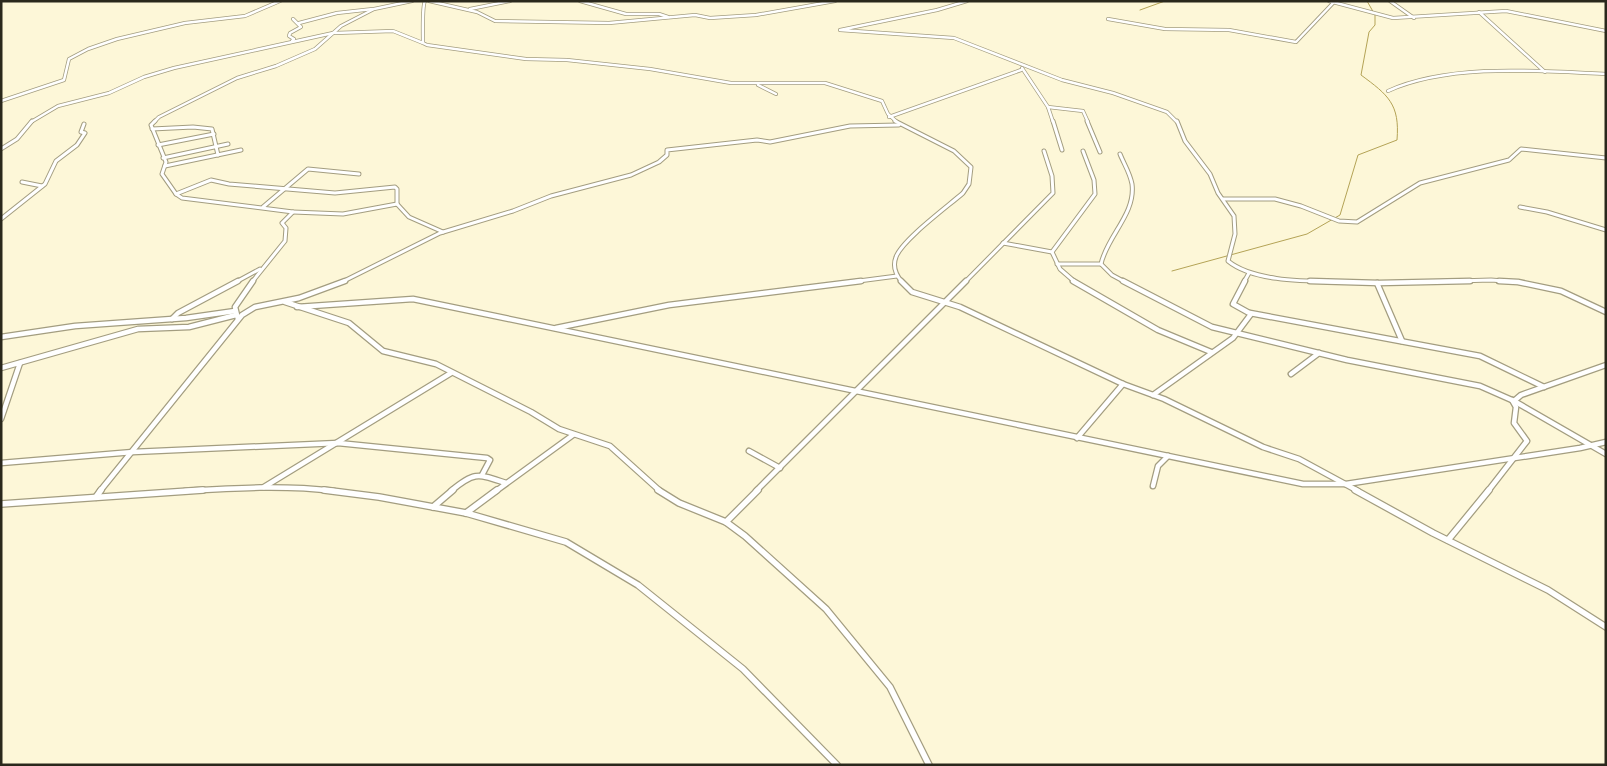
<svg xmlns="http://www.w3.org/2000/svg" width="1607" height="766" font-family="'DM Sans',sans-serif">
	<rect width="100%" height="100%" fill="#fdf7d8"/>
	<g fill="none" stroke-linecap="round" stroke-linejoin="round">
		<g stroke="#b4a356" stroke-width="1">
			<path d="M 1140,10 L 1165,1"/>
			<path d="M 1172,271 L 1307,234 L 1340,215 L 1358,155 L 1397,140 C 1400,104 1388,95 1361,75 L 1369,32 L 1375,25 L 1375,15 L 1367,1"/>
		</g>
		<defs>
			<g id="minor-far3">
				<path d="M 425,1 C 422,6 423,35 423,43 L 427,45 L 526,59 L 567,60 L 650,69 L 731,83 L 825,83 L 882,101 L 888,114 L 897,122"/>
				<path d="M 429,1 L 477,12 L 495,21 L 609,23 L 695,15 L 710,18 L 756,15 L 835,1"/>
				<path d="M 580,1 L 626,14 L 659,14 L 668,17"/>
				<path d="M 967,1 L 937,10 L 840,30 L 954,38 L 1062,80 L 1113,93 L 1167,112 L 1177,122"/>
				<path d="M 1329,1 L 1393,18 L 1506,11 L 1606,31"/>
				<path d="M 1390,1 L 1414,18"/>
				<path d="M 470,9 L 510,1"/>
				<path d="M 1479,12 L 1545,72"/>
				<path d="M 1108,19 L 1165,29 L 1229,30 L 1296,42 L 1334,2"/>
				<path d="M 299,23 L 337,13 L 373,9"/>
				<path d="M 335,33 L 393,31 L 423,43"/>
				<path d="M 292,41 L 294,39 L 289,36 L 290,33 L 301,27 L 293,19"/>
				<path d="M 1022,68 L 1048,107 L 1053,122"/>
				<path d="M 758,85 L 776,94"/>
				<path d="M 1388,91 C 1450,63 1539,71 1606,74"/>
				<path d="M 1,101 L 64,80 L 69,59 L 88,49 L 117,39 L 185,23 L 245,16 L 280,1"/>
				<path d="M 1048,107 L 1083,111 L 1088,122"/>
				<path d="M 889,117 L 1021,70"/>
				<path d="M 31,122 L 58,106 L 109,93 L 144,77 L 174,68 L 333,33"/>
				<path d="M 154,122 L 159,117 L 237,78 L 276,66 L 315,49 L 341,26 L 374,9 L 412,1"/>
			</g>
			<g id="minor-far2">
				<path d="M 155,121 L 151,125 L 166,162 L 162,174 L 176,194 L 182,198 L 293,212 L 282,223 L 286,228 L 285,241 L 252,282"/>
				<path d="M 895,121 L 954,151 L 971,167 L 969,184 L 963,193 C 947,207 902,240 896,257 C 892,267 896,275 902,282"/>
				<path d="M 1053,121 L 1062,150"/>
				<path d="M 1087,121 L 1100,152"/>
				<path d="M 1177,121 L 1185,141 L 1210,174 L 1218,193 L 1234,216 L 1235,234 L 1228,261 C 1255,283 1312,281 1346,282"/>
				<path d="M 152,129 L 193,127 L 212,129 L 218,155"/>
				<path d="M 158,145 L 214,134"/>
				<path d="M 1,149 L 17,139 L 32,121"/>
				<path d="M 1120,154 C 1124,164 1130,173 1132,184 C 1136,214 1107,236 1101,264 L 1112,275 L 1125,282"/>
				<path d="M 163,158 L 228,144"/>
				<path d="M 165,166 L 241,150"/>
				<path d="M 22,182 L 42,186"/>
				<path d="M 176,194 L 211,180 L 229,184 L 335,193 L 395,187 L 397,189 L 397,204"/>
				<path d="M 1223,199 L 1275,199 L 1301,206 L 1339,221 L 1357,222 L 1420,183 L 1509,160 L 1521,149 L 1606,158"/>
				<path d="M 263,207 L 308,169 L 359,174"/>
				<path d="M 1520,207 L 1547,212 L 1606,230"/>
				<path d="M 293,212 L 343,214 L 397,204 L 409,217 L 443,232"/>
				<path d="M 1,219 L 45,184 L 56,161 L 77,145 L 85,133 L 81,132 L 84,124"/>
				<path d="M 1003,243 L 1052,252"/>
				<path d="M 1057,264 L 1101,264"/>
				<path d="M 236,282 L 260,269"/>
				<path d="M 342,282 L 440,233 L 513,211 L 551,196 L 631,175 L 659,162 L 667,155 L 667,150 L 757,140 L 770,142 L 850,126 L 899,125"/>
				<path d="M 851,282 L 897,276"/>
				<path d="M 965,282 L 1053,193 L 1052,176 L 1044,151"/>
				<path d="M 1075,282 L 1060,269 L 1052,252 L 1095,194 L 1094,180 L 1083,151"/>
				<path d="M 1244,282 L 1249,273"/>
				<path d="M 1423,282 L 1491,280 L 1516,282"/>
			</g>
			<g id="minor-far1">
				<path d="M 901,281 L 912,292 L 960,307 L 1123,384 L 1164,399 L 1263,447 L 1299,459 L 1358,491"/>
				<path d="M 1073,281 L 1158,330 L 1211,352"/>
				<path d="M 1123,281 L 1212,327 L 1347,360 L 1480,386 L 1514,401 L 1521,395 L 1606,365"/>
				<path d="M 1310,281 L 1379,283 L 1470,281"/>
				<path d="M 1499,281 L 1518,282 L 1561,291 L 1606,312"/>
				<path d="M 1377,283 L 1402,341"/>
				<path d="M 285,302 L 349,323 L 383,351 L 436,364 L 531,412 L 559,429 L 610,446 L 660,491"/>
				<path d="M 297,307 L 413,299 L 1303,484 L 1346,484 L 1580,448 L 1606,442"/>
				<path d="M 1250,313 L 1480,356 L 1544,387"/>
				<path d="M 172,319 L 178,313 L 238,281"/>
				<path d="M 238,319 L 235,307 L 253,281"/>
				<path d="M 556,328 L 669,305 L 861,281"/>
				<path d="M 1,337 L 75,326 L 186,318 L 235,311"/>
				<path d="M 1,368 L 138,329 L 189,327 L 236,315"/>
				<path d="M 1291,374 L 1319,353"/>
				<path d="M 1153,395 L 1233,338 L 1251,314 L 1233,304 L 1245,281"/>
				<path d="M 1514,401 L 1606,454"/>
				<path d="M 1,419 L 20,363"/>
				<path d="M 1077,438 L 1123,384"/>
				<path d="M 749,451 L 780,468"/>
				<path d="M 1,463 L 133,452 L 338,443 L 487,458 L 490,460 L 482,475"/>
				<path d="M 1153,486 L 1158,466 L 1168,456"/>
				<path d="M 264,487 L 451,373"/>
				<path d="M 100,491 L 242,315 L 255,307 L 299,298 L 345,281"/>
				<path d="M 185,491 C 235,488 284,485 334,491"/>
				<path d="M 451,491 C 475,471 478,474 506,483"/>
				<path d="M 496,491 L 573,435"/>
				<path d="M 756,491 L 966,281"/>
				<path d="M 1488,491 L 1527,441 L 1514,423 L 1516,407 L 1512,400"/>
			</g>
			<g id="minor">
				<path d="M 324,490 L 379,497 L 466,513 L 566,542 L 638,585 L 743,669 L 837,765"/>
				<path d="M 658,490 L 679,503 L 726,522 L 745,536 L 826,609 L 890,687 L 929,765"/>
				<path d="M 1355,490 L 1433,533 L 1548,590 L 1606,627"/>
				<path d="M 96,497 L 101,490"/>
				<path d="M 1,504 L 203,490"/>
				<path d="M 433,507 L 453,490"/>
				<path d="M 466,513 L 497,490"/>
				<path d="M 726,522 L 758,490"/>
				<path d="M 1448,540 L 1489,490"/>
			</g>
		</defs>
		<use href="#minor-far3" stroke="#a39d80" stroke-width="4"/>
		<use href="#minor-far2" stroke="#a39d80" stroke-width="5"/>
		<use href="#minor-far1" stroke="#a39d80" stroke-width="7"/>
		<use href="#minor" stroke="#a39d80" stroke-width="8"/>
		<use href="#minor-far3" stroke="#fff" stroke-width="2.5"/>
		<use href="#minor-far2" stroke="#fff" stroke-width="3"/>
		<use href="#minor-far1" stroke="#fff" stroke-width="4.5"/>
		<use href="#minor" stroke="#fff" stroke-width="5.5"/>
	</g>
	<rect width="1607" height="766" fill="none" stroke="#2a281c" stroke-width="5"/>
</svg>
